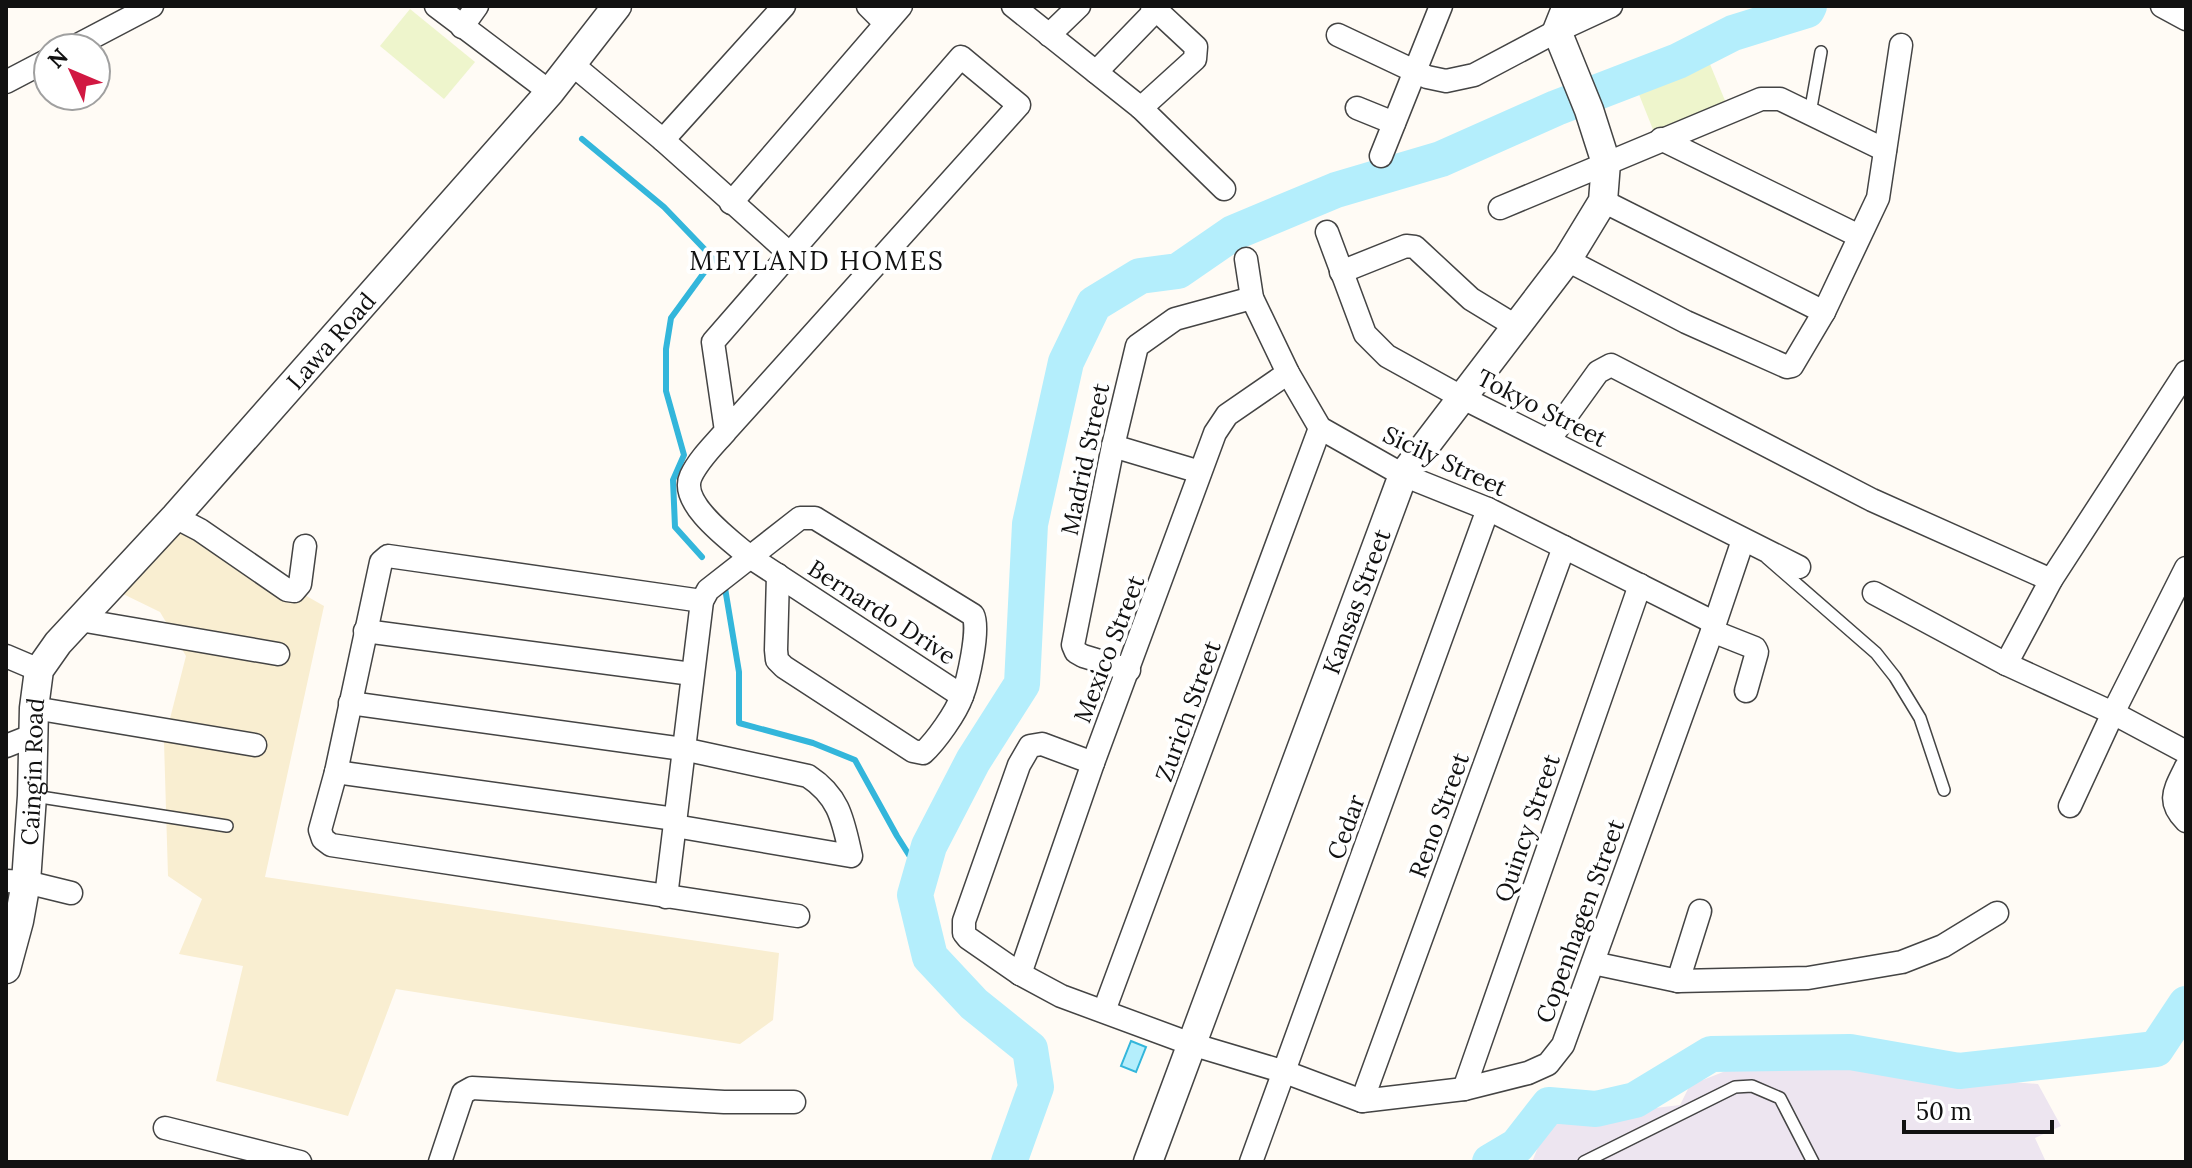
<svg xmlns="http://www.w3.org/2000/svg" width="2192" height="1168" font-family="Lora,serif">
	<rect width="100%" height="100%" fill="#fffbf5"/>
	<path fill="#ede5f0" d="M 1741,1065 L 1788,1065 L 2038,1084 L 2061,1126 L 2035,1138 L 2046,1162 L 1532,1162 L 1541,1140 L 1551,1126 L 1564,1119 L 1680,1105 L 1690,1085 Z"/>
	<path fill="#f9eed1" d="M 179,523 L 324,606 L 265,877 L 779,953 L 773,1020 L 740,1044 L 396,989 L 348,1116 L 216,1081 L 243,966 L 179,954 L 202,899 L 168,876 L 164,742 L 186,656 L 160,612 L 119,592 Z"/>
	<g fill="#eef5cc">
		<path d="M 410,9 L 475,62 L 444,99 L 380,46 Z"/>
		<path d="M 1707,57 L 1726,103 L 1654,132 L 1636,87 Z"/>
	</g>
	<path fill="#b4eefc" stroke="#33b6db" stroke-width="2" d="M 1131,1041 L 1146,1047 L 1136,1072 L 1121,1066 Z"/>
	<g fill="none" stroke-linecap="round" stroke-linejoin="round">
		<g stroke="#33b6db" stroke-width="6">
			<path d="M 582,139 L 664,207 L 714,259 L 671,318 L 666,349 L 666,391 L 684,455 L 673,480 L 675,527 L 702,557"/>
			<path d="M 725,588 L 739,672 L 739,723 L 813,743 L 855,760 L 897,836 L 921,874"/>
		</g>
		<g stroke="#b4eefc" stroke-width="36">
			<path d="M 1009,1162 L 1036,1087 L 1030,1049 L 974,1004 L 930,957 L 915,895 L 929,846 L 973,761 L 1022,684 L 1030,524 L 1066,362 L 1094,304 L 1140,276 L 1178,271 L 1233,233 L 1336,190 L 1441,159 L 1556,108 L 1678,61 L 1733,33 L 1807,10 L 1809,6"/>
			<path d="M 1490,1162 L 1517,1146 L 1549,1105 L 1596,1109 L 1635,1100 L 1711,1054 L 1850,1052 L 1959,1071 L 2156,1049 L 2186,1004"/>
		</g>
		<defs>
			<g id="service">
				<path d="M 1810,113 L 1821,52"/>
				<path d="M 1767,558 L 1876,653 L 1895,677 L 1920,718 L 1944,790"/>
				<path d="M 34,796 L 227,826"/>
				<path d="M 1584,1162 L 1735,1087 L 1752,1086 L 1780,1098 L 1813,1162"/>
			</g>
			<g id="minor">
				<path d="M 436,6 L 550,92"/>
				<path d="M 868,6 L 885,23"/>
				<path d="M 1013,6 L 1141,108"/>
				<path d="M 1152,6 L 1196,47 L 1195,59 L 1141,108 L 1224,189"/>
				<path d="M 2162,6 L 2186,19"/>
				<path d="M 462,27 L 477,6"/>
				<path d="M 1049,35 L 1079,6"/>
				<path d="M 1338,35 L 1427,77 L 1446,81 L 1474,75 L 1557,31 L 1611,6"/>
				<path d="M 72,48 L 152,6"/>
				<path d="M 573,65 L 663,140 L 789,253"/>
				<path d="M 1096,72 L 1156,10"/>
				<path d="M 6,82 L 48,60"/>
				<path d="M 1357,108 L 1394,123"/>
				<path d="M 1661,139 L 1859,236"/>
				<path d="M 663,140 L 784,6"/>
				<path d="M 1381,156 L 1441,6"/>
				<path d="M 1603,201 L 1824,312"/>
				<path d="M 731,203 L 901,6"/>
				<path d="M 1500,208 L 1761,99 L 1780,99 L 1885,150"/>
				<path d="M 1327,232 L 1365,334 L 1387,356 L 1463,398 L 1799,567"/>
				<path d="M 1246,259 L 1252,298 L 1288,373 L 1320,428 L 1403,475 L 1488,509 L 1715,623"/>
				<path d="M 1567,260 L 1686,322 L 1787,367 L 1792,366 L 1824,312 L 1878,198 L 1901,45"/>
				<path d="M 1341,272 L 1406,246 L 1415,247 L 1471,299 L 1517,327"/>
				<path d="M 726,431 L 713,342 L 961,57 L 1019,105 L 726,431 C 714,445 699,459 691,476 C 678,503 731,541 750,557 L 962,696"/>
				<path d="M 1549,440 L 1598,372 L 1611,365 L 1872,500 L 2051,580"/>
				<path d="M 1113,446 L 1200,472"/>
				<path d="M 175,517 L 200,530 L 287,590 L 294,591 L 300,584 L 305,546"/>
				<path d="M 1874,593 L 2006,664 L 2113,713 L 2186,752"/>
				<path d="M 702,601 L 388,556 L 381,562 L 336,772 L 320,830 L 323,839 L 331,845 L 798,916"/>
				<path d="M 80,620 L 278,654"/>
				<path d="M 365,631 L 692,674"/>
				<path d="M 1712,631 L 1755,648 L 1757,652 L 1746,691"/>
				<path d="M 6,656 L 39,670"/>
				<path d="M 2006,664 L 2051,580 L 2186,372"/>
				<path d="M 1129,670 L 1083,656 L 1076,652 L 1073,645 L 1113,446 L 1137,346 L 1175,319 L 1252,298"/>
				<path d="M 350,703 L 683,749 L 808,776 C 840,797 843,821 851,856 L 675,826"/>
				<path d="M 34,708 L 255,745"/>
				<path d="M 6,746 L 34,735"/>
				<path d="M 1093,763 L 1042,744 L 1030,746 L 1019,765 L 964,921 L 964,933 L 968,938 L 1020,974 L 1061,996 L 1191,1044 L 1285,1072 L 1362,1101 L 1464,1089 L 1528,1073 L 1548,1064 L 1563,1045 L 1715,623 L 1743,540"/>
				<path d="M 2186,767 C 2175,790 2166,801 2186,821"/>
				<path d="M 336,772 L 675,819"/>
				<path d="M 2070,806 L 2113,713 L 2186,568"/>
				<path d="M 6,881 L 26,882 L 71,893"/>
				<path d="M 666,897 L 702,601 L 708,590 L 800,518 L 815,518 L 973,615 C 980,629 968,681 962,696 C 956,713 936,741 923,753 L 913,751 L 784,667 L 777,660 L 776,650 L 778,575"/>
				<path d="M 1593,963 L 1678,981 L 1808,978 L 1902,962 L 1943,946 L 1997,913"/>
				<path d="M 1020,974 L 1093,763 L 1215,433 L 1227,415 L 1288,373"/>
				<path d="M 1678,981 L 1700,911"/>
				<path d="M 1104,1011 L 1320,428"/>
				<path d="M 1464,1089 L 1640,585"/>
				<path d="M 1362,1101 L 1564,547"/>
				<path d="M 165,1128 L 300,1162"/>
				<path d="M 440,1162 L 463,1093 L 472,1088 L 724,1102 L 794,1102"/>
				<path d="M 1251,1162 L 1488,509"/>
			</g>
			<g id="tertiary">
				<path id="s1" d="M 6,969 L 19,921 L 26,882 L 32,796 L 34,708 L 39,670 L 58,643 L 175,517 L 550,92 L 617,6"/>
				<path id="s2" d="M 1148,1162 L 1403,475 L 1567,260 L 1603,201 L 1606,163 L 1589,110 L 1557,31 L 1567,6"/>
			</g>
		</defs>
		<use href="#service" stroke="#444" stroke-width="14"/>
		<use href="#minor" stroke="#444" stroke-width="25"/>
		<use href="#tertiary" stroke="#444" stroke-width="31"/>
		<use href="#service" stroke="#fff" stroke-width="11"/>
		<use href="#minor" stroke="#fff" stroke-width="22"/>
		<use href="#tertiary" stroke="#fff" stroke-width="28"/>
	</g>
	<g text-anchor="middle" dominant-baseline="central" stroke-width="8" stroke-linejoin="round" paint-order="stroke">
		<g font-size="24" fill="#111" stroke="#fff">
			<text stroke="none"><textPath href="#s1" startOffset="742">Lawa Road</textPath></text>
			<text transform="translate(1542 408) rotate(27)">Tokyo Street</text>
			<text transform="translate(1085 459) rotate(-78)">Madrid Street</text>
			<text transform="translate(1445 461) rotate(25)">Sicily Street</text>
			<text stroke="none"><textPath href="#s2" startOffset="598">Kansas Street</textPath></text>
			<text transform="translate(882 612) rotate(33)">Bernardo Drive</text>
			<text transform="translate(1109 649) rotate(-69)">Mexico Street</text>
			<text transform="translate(1188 711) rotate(-70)">Zurich Street</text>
			<text stroke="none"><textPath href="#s1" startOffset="200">Caingin Road</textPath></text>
			<text transform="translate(1439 815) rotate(-70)">Reno Street</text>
			<text transform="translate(1346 827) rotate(-70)">Cedar</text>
			<text transform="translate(1527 828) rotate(-71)">Quincy Street</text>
			<text transform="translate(1580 921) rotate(-70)">Copenhagen Street</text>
		</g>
		<g font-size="26" letter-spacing="2" fill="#111" stroke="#fff">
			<text x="817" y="260">MEYLAND HOMES</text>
		</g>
	</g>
	<rect width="2192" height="1168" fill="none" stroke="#111111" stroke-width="16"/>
	<g transform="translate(72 72) rotate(314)"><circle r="38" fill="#ffffff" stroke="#a0a0a0" stroke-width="2"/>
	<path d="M0-6L14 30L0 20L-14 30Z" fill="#d11842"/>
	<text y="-12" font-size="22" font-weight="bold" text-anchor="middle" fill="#111111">N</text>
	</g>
	<path d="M1904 1120v12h148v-12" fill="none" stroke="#111111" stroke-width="4"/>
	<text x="1916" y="1120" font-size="24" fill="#111111" stroke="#ffffff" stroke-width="6" paint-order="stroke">50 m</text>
</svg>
